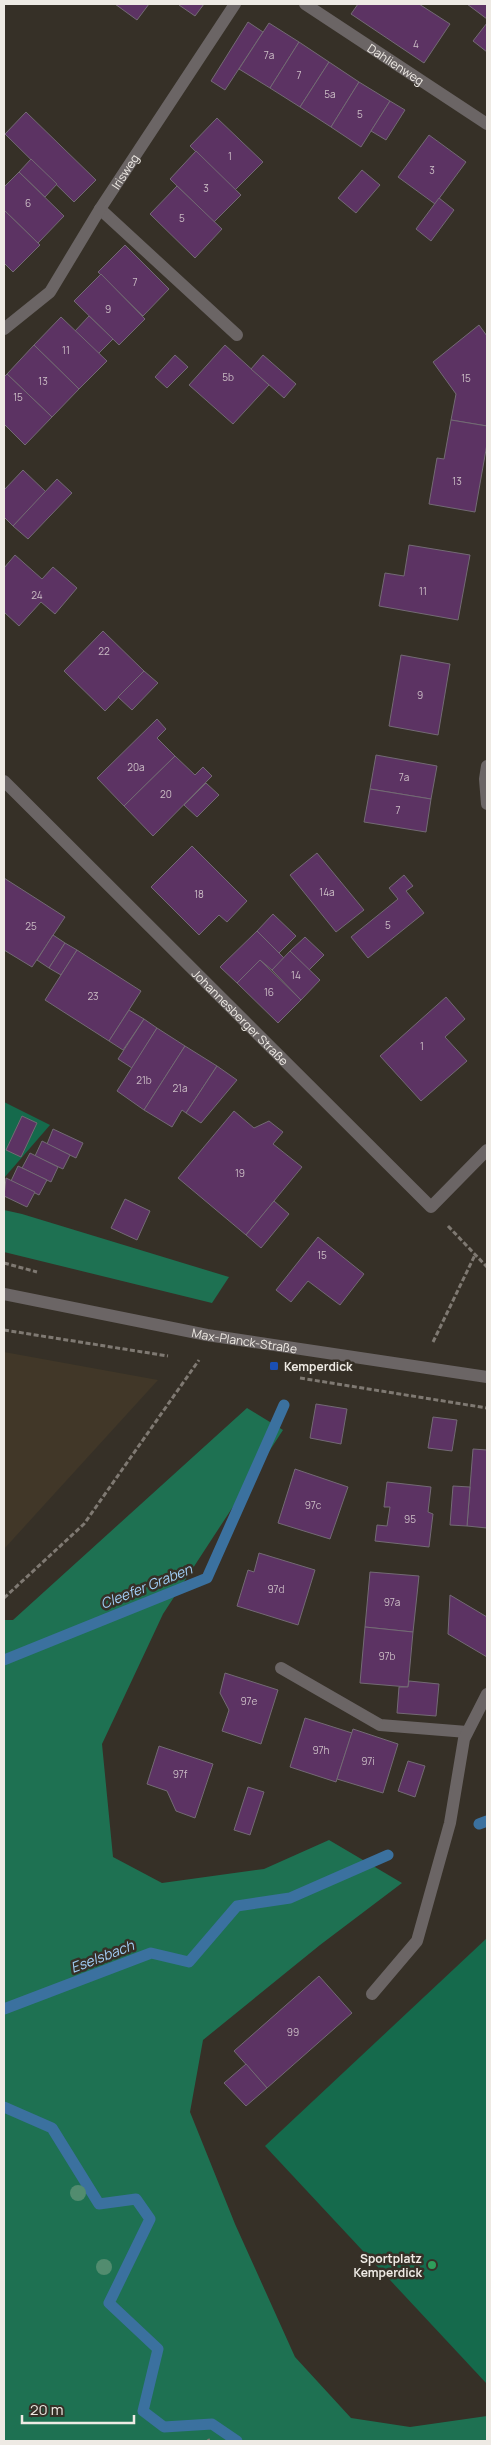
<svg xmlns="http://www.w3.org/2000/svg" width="491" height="2445" font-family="Manrope,sans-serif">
	<rect width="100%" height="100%" fill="#363027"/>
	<path fill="#413728" d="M 4,1352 L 158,1380 L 4,1549 Z"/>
	<g fill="#156a4c">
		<path d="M 4,1102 L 50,1125 L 4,1178 Z"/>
		<path d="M 487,1938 L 487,2384 L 265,2146 Z"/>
	</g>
	<g fill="#1e7152">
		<path d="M 4,1210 L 22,1214 L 229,1277 L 212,1303 L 4,1252 Z"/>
		<path d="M 247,1408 L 283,1430 L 163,1614 L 102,1744 L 113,1857 L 162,1883 L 264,1869 L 329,1840 L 402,1883 L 320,1945 L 203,2040 L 190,2112 L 235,2224 L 295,2357 L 351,2418 L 410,2427 L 487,2416 L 487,2441 L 4,2441 L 4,1620 L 13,1620 Z"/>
	</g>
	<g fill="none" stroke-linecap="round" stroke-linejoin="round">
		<g stroke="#3b719f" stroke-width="11">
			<path d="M 4,1660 L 207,1578 L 284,1405"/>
			<path d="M 479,1824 L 487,1821"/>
			<path d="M 4,2009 L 151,1953 L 189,1962 L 237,1906 L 290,1898 L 388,1855"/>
			<path d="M 4,2107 L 52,2128 L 99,2204 L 136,2199 L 150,2219 L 109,2303 L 158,2349 L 143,2411 L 164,2427 L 212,2424 L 237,2441"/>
		</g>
	</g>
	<g fill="#5c3363" stroke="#736a74">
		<path d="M 115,4 L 149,4 L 137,20 Z"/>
		<path d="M 180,4 L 204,4 L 195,16 L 179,5 Z"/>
		<path d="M 358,4 L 419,4 L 450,24 L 424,63 L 351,14 Z"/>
		<path d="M 467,4 L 487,4 L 487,19 Z"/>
		<path d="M 248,22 L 263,32 L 225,90 L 211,81 Z"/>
		<path d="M 269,23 L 299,42 L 270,88 L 239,69 Z"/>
		<path d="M 487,23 L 487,52 L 473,41 Z"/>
		<path d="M 299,42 L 329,62 L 300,107 L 270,88 Z"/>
		<path d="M 329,62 L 359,82 L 331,127 L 300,107 Z"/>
		<path d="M 359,82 L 390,101 L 361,147 L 331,127 Z"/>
		<path d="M 390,101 L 405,110 L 386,140 L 371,131 Z"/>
		<path d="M 26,112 L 96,180 L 74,202 L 5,134 Z"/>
		<path d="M 217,118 L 263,162 L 235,190 L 190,146 Z"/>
		<path d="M 429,135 L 466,162 L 435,204 L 398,177 Z"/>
		<path d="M 196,151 L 241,195 L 214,222 L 170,179 Z"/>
		<path d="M 31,159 L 57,184 L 45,197 L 19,172 Z"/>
		<path d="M 362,170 L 380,185 L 356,213 L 338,198 Z"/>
		<path d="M 19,172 L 64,216 L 38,243 L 4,210 L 4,187 Z"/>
		<path d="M 177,186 L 222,229 L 195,258 L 150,214 Z"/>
		<path d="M 439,198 L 454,210 L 431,241 L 416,229 Z"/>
		<path d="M 4,210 L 40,245 L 13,272 L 4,263 Z"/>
		<path d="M 125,245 L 169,289 L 143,316 L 98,272 Z"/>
		<path d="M 101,274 L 145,319 L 119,345 L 74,301 Z"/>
		<path d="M 89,316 L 113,339 L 98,354 L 75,331 Z"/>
		<path d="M 61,317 L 107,361 L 79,389 L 34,345 Z"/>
		<path d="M 479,325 L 487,336 L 487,426 L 451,420 L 456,394 L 433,362 Z"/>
		<path d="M 34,345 L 79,389 L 52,417 L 7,374 Z"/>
		<path d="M 225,345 L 269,385 L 233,424 L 189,385 Z"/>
		<path d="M 175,355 L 188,367 L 167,388 L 155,377 Z"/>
		<path d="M 263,355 L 296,384 L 284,398 L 251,369 Z"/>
		<path d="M 7,374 L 52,417 L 25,445 L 4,424 L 4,377 Z"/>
		<path d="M 451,420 L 487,426 L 487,444 L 475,512 L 429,504 L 437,458 L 444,459 Z"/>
		<path d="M 23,470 L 46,492 L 13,526 L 4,517 L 4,490 Z"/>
		<path d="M 57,479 L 72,493 L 28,539 L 13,526 Z"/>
		<path d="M 409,545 L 470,555 L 458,620 L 379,606 L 385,573 L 404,576 Z"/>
		<path d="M 15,555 L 42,579 L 53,567 L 77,588 L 55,614 L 41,602 L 19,626 L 4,612 L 4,568 Z"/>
		<path d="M 103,631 L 144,671 L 105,711 L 64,671 Z"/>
		<path d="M 401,655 L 450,664 L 438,735 L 389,726 Z"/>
		<path d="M 144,671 L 158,683 L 132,710 L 118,697 Z"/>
		<path d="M 157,719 L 166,729 L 157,738 L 175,756 L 124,806 L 97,778 Z"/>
		<path d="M 376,755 L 437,766 L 431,799 L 370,789 Z"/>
		<path d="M 175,756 L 195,775 L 203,767 L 212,776 L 153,836 L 124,806 Z"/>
		<path d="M 206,783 L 219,795 L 197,817 L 184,805 Z"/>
		<path d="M 370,789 L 431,799 L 426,832 L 364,822 Z"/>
		<path d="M 192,846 L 247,901 L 227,922 L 219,915 L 199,935 L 151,887 Z"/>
		<path d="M 317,853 L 364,910 L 336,932 L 290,875 Z"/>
		<path d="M 404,875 L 413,886 L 406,891 L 424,913 L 368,958 L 351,937 L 398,899 L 389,888 Z"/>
		<path d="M 4,878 L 65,917 L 32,967 L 4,950 Z"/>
		<path d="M 273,914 L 296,936 L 279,953 L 257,931 Z"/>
		<path d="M 257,931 L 284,958 L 272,970 L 260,960 L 237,983 L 220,967 Z"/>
		<path d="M 53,935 L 65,943 L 49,968 L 37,960 Z"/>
		<path d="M 305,937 L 324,955 L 309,970 L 290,951 Z"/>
		<path d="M 65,943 L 77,950 L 61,975 L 49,968 Z"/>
		<path d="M 77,950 L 141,991 L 109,1041 L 45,1000 Z"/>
		<path d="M 290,951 L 320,980 L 301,1000 L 272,970 Z"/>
		<path d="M 260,960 L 301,1000 L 278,1023 L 237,983 Z"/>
		<path d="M 446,997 L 465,1019 L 445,1037 L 467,1061 L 421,1101 L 380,1056 Z"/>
		<path d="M 129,1010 L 144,1019 L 123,1050 L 109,1041 Z"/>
		<path d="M 144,1019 L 157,1028 L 132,1068 L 118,1059 Z"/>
		<path d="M 157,1028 L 185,1046 L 144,1110 L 117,1091 Z"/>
		<path d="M 185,1046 L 217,1066 L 186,1113 L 182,1110 L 172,1127 L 144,1110 Z"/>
		<path d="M 217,1066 L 237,1080 L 201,1123 L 186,1113 Z"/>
		<path d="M 234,1111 L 254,1128 L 269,1121 L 283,1132 L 273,1144 L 302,1167 L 246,1235 L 178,1178 Z"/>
		<path d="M 22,1116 L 37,1123 L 21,1157 L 6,1150 Z"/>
		<path d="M 53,1129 L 83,1143 L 76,1158 L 47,1144 Z"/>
		<path d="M 42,1141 L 70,1155 L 63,1169 L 35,1156 Z"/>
		<path d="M 30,1153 L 58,1167 L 51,1182 L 22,1168 Z"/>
		<path d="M 18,1166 L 47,1180 L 39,1195 L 11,1181 Z"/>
		<path d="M 6,1178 L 35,1192 L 27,1207 L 4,1196 Z"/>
		<path d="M 125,1199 L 150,1211 L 137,1240 L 111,1228 Z"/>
		<path d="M 274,1201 L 289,1214 L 261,1248 L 246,1235 Z"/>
		<path d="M 318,1237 L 364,1274 L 340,1305 L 308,1281 L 291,1302 L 276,1290 Z"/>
		<path d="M 316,1404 L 347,1409 L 341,1444 L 310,1438 Z"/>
		<path d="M 433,1417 L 457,1420 L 452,1451 L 428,1448 Z"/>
		<path d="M 473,1449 L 487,1450 L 487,1528 L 467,1526 Z"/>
		<path d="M 295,1469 L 348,1487 L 330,1539 L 278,1523 Z"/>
		<path d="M 387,1482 L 431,1487 L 428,1512 L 433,1514 L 429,1547 L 375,1541 L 377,1525 L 387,1526 L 390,1507 L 384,1507 Z"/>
		<path d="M 453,1486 L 470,1487 L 467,1526 L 450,1525 Z"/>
		<path d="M 259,1553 L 315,1570 L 298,1625 L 237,1606 L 248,1570 L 254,1572 Z"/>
		<path d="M 370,1572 L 419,1576 L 413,1632 L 365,1627 Z"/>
		<path d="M 450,1595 L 487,1617 L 487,1657 L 448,1634 Z"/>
		<path d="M 365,1627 L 413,1632 L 408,1687 L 360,1683 Z"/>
		<path d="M 225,1673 L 278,1690 L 261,1744 L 222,1731 L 229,1710 L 220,1693 Z"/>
		<path d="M 409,1681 L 439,1684 L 436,1716 L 397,1713 L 399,1687 L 408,1687 Z"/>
		<path d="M 305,1718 L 352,1733 L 336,1782 L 290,1767 Z"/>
		<path d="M 353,1729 L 398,1744 L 383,1793 L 337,1779 Z"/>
		<path d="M 159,1746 L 213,1764 L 195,1818 L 176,1811 L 167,1791 L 147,1784 Z"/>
		<path d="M 408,1761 L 425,1766 L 415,1797 L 398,1791 Z"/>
		<path d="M 248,1787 L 264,1792 L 250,1835 L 234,1830 Z"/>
		<path d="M 319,1976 L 352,2013 L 267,2088 L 234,2051 Z"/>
		<path d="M 246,2064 L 267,2088 L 246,2106 L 224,2083 Z"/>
	</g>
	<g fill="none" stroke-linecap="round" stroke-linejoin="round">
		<g stroke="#7f7972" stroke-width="3" stroke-dasharray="5 2.5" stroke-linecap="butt">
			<path d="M 448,1226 L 487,1267"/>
			<path d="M 4,1263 L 37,1272"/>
			<path d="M 4,1330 L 168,1356"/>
			<path d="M 433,1342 L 475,1255"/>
			<path d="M 300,1378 L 487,1408"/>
			<path d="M 4,1598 L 84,1524 L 199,1360"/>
			<path d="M 208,2439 L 209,2441"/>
		</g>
		<g stroke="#6b6565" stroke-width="12">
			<path d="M 100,209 L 237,335"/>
			<path d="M 281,1668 L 380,1725 L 467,1732"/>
			<path d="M 372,1994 L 417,1941 L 450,1823 L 464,1739 L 487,1694"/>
		</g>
		<g stroke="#6b6565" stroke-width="12">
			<path id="s1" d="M 305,4 L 487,124"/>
			<path id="s2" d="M 4,329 L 50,292 L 100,209 L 235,4"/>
			<path d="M 487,766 L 485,779 L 487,804"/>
			<path id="s3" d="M 4,781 L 431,1207 L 487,1150"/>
		</g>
		<path stroke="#6b6565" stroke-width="12" id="s4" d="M 4,1294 L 207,1335 L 487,1377"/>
	</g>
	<g fill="#528c6f">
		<circle cx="78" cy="2193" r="8"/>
		<circle cx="104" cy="2267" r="8"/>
	</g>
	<rect fill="#1a4fb4" stroke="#363027" stroke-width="2" x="269" y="1361" width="10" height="10" rx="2.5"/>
	<circle fill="#2e9e5b" stroke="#363027" stroke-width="2" cx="432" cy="2265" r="5"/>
	<g text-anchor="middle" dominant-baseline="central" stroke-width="5" stroke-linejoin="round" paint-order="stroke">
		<g font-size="10" fill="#cabcc4">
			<text x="416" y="44">4</text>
			<text x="269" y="55">7a</text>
			<text x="299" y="75">7</text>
			<text x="330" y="94">5a</text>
			<text x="360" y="114">5</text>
			<text x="230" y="156">1</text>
			<text x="432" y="170">3</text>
			<text x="206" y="188">3</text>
			<text x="28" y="203">6</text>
			<text x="182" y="218">5</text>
			<text x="135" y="282">7</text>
			<text x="108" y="309">9</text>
			<text x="66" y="350">11</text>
			<text x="228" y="377">5b</text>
			<text x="466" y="378">15</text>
			<text x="43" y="381">13</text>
			<text x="18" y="397">15</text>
			<text x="457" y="481">13</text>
			<text x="423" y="591">11</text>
			<text x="37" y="595">24</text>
			<text x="104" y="651">22</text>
			<text x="420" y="695">9</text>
			<text x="136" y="767">20a</text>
			<text x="404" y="777">7a</text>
			<text x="166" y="794">20</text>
			<text x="398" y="810">7</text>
			<text x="327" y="892">14a</text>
			<text x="199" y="894">18</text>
			<text x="388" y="925">5</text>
			<text x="31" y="926">25</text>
			<text x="296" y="975">14</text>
			<text x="269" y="992">16</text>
			<text x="93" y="996">23</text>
			<text x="422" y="1046">1</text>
			<text x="144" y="1080">21b</text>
			<text x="180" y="1088">21a</text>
			<text x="240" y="1173">19</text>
			<text x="322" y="1255">15</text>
			<text x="313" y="1505">97c</text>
			<text x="410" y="1519">95</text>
			<text x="276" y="1589">97d</text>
			<text x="392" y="1602">97a</text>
			<text x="387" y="1656">97b</text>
			<text x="249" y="1701">97e</text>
			<text x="321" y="1750">97h</text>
			<text x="368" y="1761">97i</text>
			<text x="180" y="1774">97f</text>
			<text x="293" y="2032">99</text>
		</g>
		<g font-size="12" fill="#eeeae4" stroke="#363027">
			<text stroke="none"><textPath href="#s1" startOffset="109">Dahlienweg</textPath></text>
			<text stroke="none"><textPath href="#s2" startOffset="201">Irisweg</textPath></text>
			<text stroke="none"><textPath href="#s3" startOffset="334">Johannesberger Straße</textPath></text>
			<text stroke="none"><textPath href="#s4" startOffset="245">Max-Planck-Straße</textPath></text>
		</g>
		<g font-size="12" font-weight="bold" fill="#eeeae4" stroke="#363027" text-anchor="start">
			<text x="284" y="1366">Kemperdick</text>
			<text x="422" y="2258" text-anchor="end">Sportplatz<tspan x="422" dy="14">Kemperdick</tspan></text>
		</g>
		<g font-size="14" font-style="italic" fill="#a2cef6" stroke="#363027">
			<text transform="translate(146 1586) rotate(-22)">Cleefer Graben</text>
			<text transform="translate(102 1956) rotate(-21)">Eselsbach</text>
		</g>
	</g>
	<rect width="491" height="2445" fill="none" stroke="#eeeae4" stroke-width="10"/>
	<path d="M22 2415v8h112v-8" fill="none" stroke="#eeeae4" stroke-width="2.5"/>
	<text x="30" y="2415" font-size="15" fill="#eeeae4" stroke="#363027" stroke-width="4" paint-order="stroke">20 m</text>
</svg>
